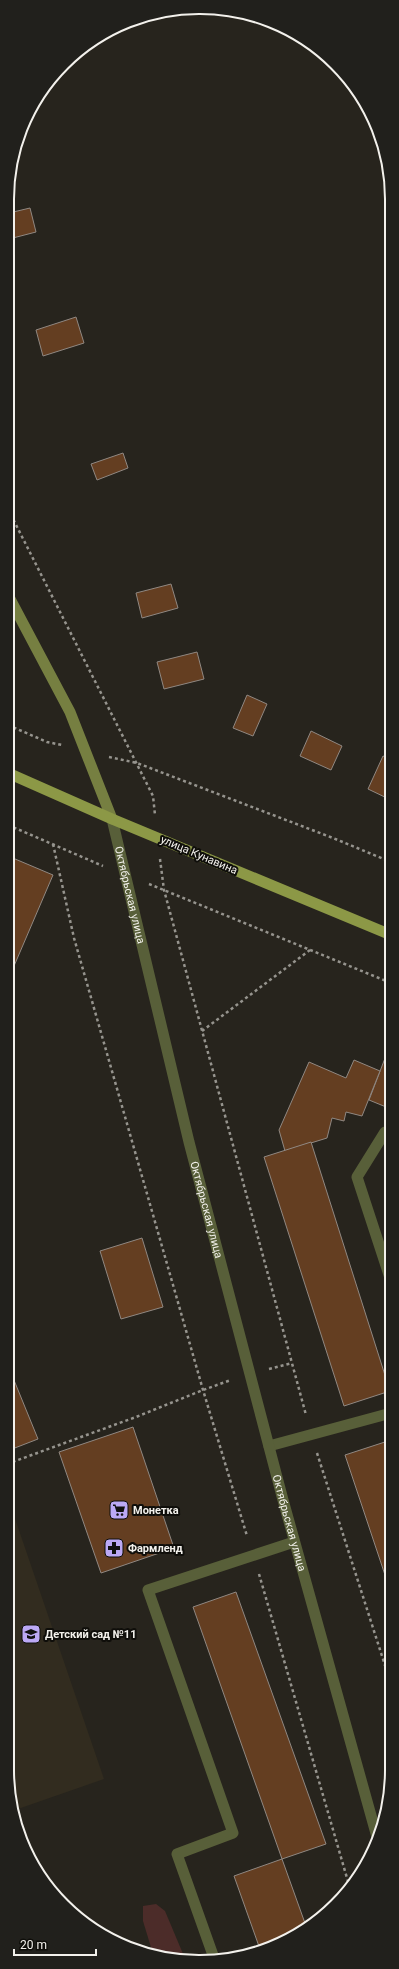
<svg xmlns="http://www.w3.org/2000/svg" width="399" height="1969" font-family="Roboto,sans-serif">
	<rect width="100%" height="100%" fill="#27241d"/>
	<path fill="#322c1f" d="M 10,1504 L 104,1779 L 15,1810 L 7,1769 L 7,1505 Z"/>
	<path fill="#4c2c29" d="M 156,1904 L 165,1911 L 186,1961 L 153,1954 L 143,1921 L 143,1906 Z"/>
	<g fill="#643e21" stroke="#908882">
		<path d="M 30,208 L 36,232 L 9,239 L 9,213 Z"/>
		<path d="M 76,317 L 84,343 L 43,356 L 36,330 Z"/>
		<path d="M 123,453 L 128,468 L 97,480 L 91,464 Z"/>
		<path d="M 171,584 L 178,608 L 142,618 L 136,593 Z"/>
		<path d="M 197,652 L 204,679 L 164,689 L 157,662 Z"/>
		<path d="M 247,695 L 267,704 L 253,736 L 233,728 Z"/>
		<path d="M 311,731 L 342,746 L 331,770 L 300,756 Z"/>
		<path d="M 383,756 L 391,759 L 391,800 L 368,789 Z"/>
		<path d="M 8,856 L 53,875 L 8,980 Z"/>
		<path d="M 387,1053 L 391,1055 L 391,1109 L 369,1100 Z"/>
		<path d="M 354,1060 L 380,1071 L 362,1116 L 346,1112 L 344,1121 L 332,1118 L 327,1138 L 285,1151 L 279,1130 L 309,1062 L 346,1078 Z"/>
		<path d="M 311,1142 L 390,1391 L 344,1406 L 264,1157 Z"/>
		<path d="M 142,1238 L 163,1307 L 121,1319 L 100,1251 Z"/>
		<path d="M 7,1363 L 38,1439 L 7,1451 Z"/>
		<path d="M 133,1427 L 174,1548 L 101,1573 L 59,1452 Z"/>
		<path d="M 391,1440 L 391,1593 L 345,1455 Z"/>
		<path d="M 236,1592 L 326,1844 L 282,1859 L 193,1607 Z"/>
		<path d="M 282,1859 L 306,1926 L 261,1952 L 234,1876 Z"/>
	</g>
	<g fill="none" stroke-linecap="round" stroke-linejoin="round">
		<g stroke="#96948e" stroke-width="2.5" stroke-dasharray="3 3" stroke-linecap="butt">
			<path d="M 8,509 L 153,796 L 155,815"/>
			<path d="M 8,725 L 47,742 L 62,745"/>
			<path d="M 109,757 L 137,763 L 333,838 L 391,862"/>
			<path d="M 8,825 L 103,866"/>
			<path d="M 53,844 L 74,938 L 203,1390 L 247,1536"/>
			<path d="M 160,859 L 164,890 L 306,1415"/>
			<path d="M 149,884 L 391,983"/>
			<path d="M 202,1031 L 310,950"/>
			<path d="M 269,1369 L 292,1363"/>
			<path d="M 317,1453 L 390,1681"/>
			<path d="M 7,1464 L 136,1417 L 203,1390 L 231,1380"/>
			<path d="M 7,1507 L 10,1504"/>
			<path d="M 259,1574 L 349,1885"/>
		</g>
		<g stroke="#585f39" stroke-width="11">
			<path d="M 391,1281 L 357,1177 L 385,1132 L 391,1134"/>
			<path d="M 269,1446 L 391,1413"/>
			<path d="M 214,1958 L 177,1854 L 233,1833 L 148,1590 L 294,1542"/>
		</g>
		<path stroke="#585f39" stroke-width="11" id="s1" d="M 112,819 L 189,1142 L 283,1500 L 377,1837"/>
		<path stroke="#767f41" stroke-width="11" d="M 8,595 L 70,712 L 112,819"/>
		<path stroke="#8c9846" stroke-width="11" d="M 8,773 L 112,819 L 391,935"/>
	</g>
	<defs>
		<symbol id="supermarket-square" viewBox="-11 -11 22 22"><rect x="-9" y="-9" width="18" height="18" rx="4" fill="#bca9f5" stroke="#0f0e0a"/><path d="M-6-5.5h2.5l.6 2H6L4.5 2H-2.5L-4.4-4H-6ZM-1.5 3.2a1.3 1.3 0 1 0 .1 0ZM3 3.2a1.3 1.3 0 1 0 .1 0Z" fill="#111"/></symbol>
		<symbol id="pharmacy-square" viewBox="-11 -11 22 22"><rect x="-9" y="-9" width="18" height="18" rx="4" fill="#bca9f5" stroke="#0f0e0a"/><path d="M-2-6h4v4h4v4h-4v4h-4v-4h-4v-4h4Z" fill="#111"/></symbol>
		<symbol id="school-square" viewBox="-11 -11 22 22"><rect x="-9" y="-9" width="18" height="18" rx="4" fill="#bca9f5" stroke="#0f0e0a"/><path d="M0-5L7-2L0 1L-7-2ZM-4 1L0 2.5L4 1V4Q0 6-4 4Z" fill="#111"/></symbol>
	</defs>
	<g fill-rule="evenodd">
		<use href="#supermarket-square" x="108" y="1499" width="22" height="22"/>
		<use href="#pharmacy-square" x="103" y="1537" width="22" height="22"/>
		<use href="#school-square" x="20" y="1623" width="22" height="22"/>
	</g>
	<g text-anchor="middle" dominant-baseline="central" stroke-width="4" stroke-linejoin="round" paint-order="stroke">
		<g font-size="11" fill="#f3f1ec" stroke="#0f0e0a">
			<text transform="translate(199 855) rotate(23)">улица Кунавина</text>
			<text stroke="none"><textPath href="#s1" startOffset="78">Октябрьская улица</textPath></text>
			<text stroke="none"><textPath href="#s1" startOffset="402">Октябрьская улица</textPath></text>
			<text stroke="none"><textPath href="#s1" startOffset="726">Октябрьская улица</textPath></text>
		</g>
		<g font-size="11" font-weight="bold" fill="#f3f1ec" stroke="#0f0e0a" text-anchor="start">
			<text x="133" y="1510">Монетка</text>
			<text x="128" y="1548">Фармленд</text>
			<text x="45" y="1634">Детский сад №11</text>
		</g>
	</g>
	<path d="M0 0H399V1969H0ZM199 14H200A185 185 0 0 1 385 199V1770A185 185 0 0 1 200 1955H199A185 185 0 0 1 14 1770V199A185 185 0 0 1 199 14Z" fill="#21201c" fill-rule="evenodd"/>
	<path fill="none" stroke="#f3f1ec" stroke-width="2" d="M199 14H200A185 185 0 0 1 385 199V1770A185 185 0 0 1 200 1955H199A185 185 0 0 1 14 1770V199A185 185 0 0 1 199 14Z"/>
	<path d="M14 1949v6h82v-6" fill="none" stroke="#f3f1ec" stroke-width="2"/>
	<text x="20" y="1949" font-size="12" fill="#f3f1ec" stroke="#0f0e0a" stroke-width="3" paint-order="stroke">20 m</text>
</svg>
